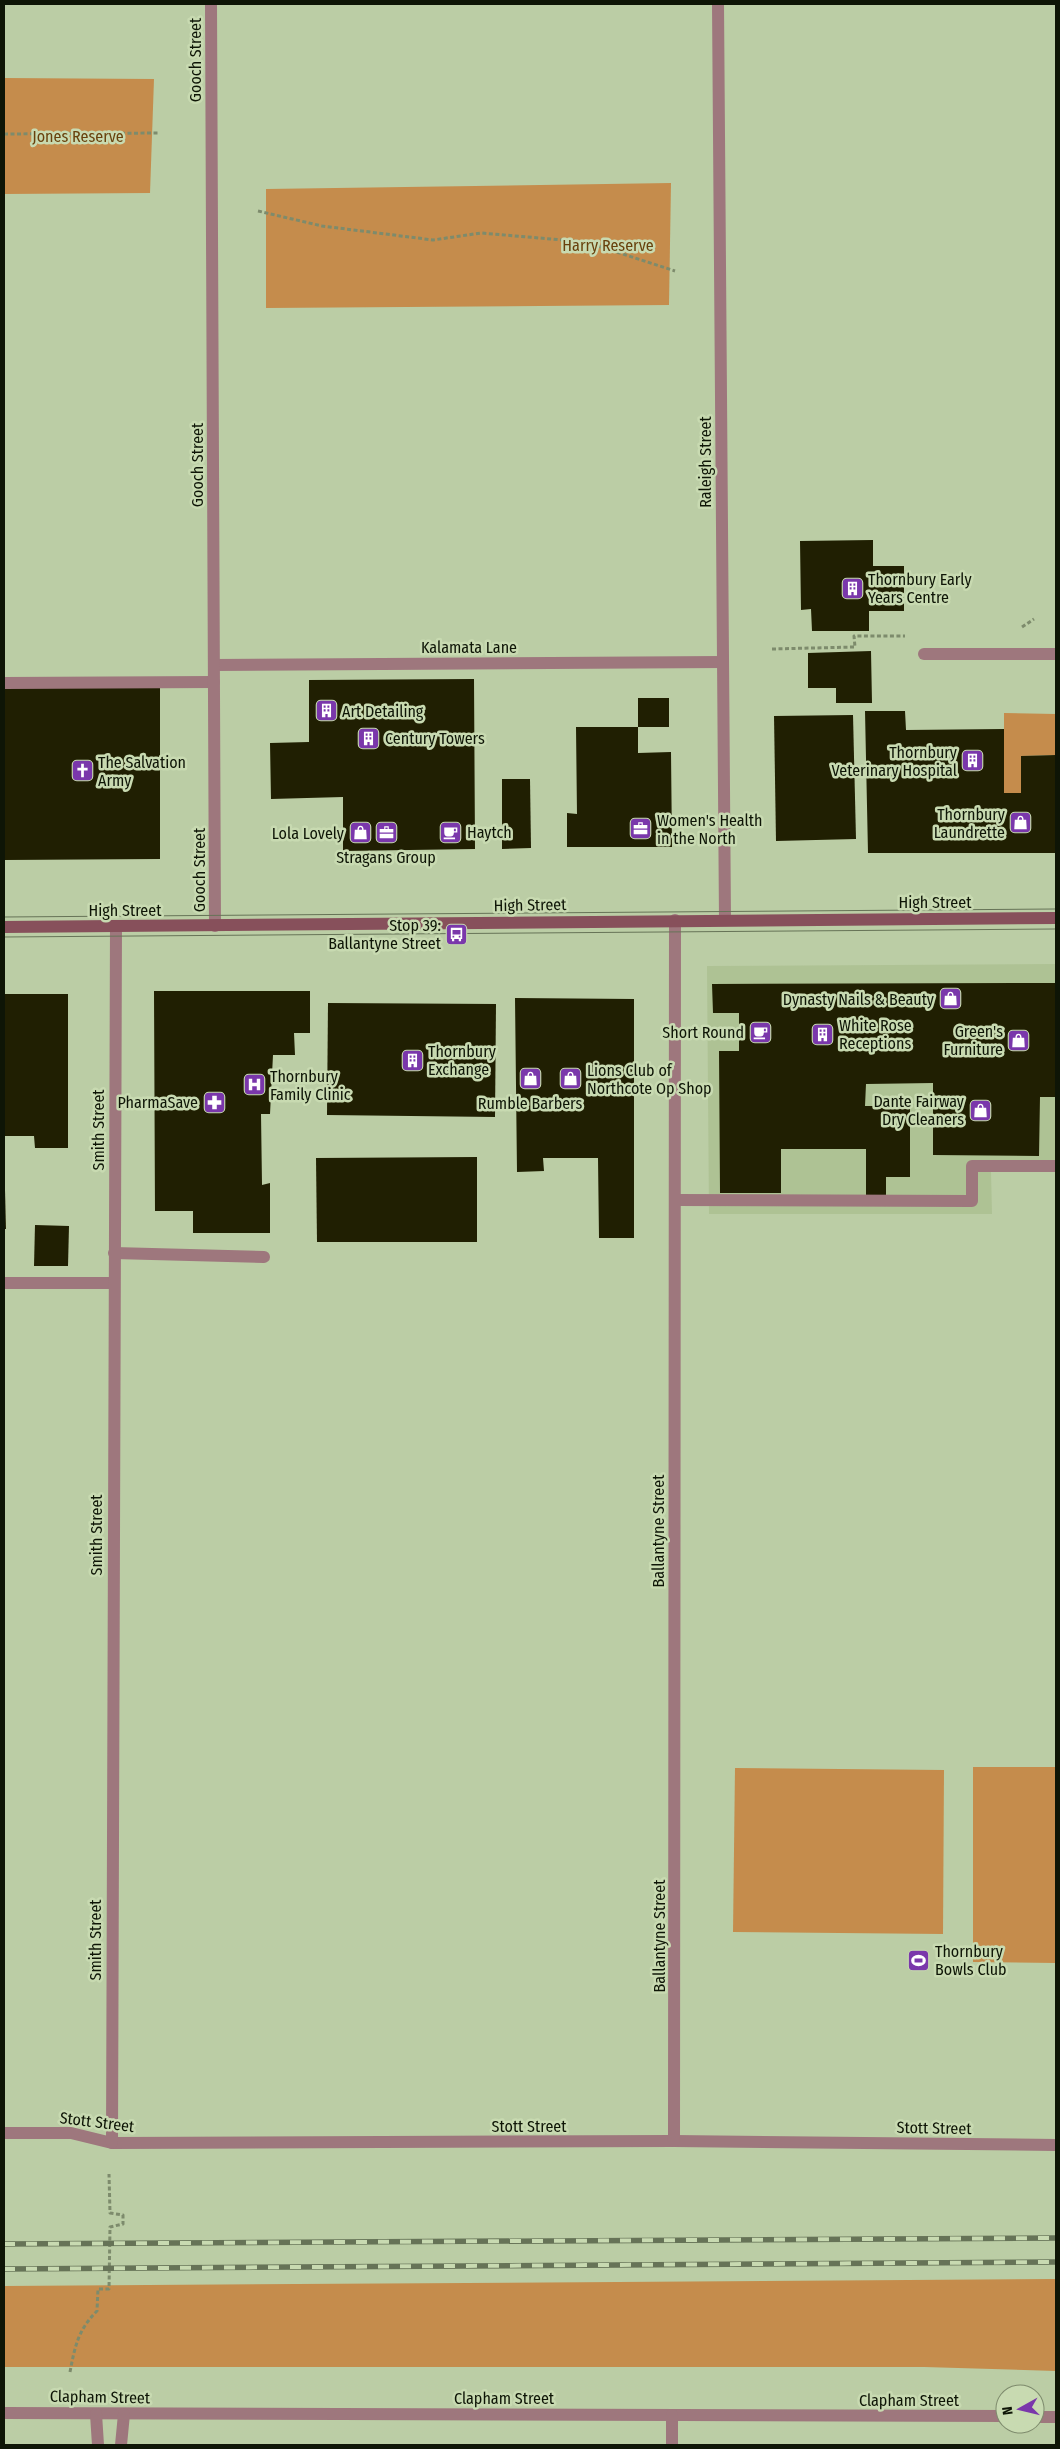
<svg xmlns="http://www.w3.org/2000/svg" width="1060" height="2449" font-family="'Fira Sans Condensed',sans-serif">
	<rect width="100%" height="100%" fill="#bbcda5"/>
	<path fill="#aec294" d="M 1056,964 L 1056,1172 L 991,1172 L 992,1214 L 709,1214 L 707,966 Z"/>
	<g fill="#c58c4c">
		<path d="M 4,78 L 154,79 L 150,193 L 4,194 Z"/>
		<path d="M 671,183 L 669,305 L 266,308 L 266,189 Z"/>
		<path d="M 1004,713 L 1056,714 L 1056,755 L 1021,756 L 1021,793 L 1004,793 Z"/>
		<path d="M 973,1767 L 1056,1767 L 1056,1963 L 973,1962 Z"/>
		<path d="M 735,1768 L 944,1770 L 943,1934 L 733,1932 Z"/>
		<path d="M 1056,2279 L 1056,2371 L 924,2367 L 4,2367 L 4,2286 Z"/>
	</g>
	<g fill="#201f02">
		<path d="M 873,540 L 873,566 L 904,566 L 904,611 L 869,611 L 869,631 L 812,631 L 811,609 L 801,610 L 800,541 Z"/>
		<path d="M 871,651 L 872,703 L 836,703 L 836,688 L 808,688 L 808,653 Z"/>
		<path d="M 474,679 L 475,849 L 343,851 L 343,797 L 271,799 L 270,743 L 309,742 L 309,680 Z"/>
		<path d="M 160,682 L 160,859 L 4,860 L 4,683 Z"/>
		<rect x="638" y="698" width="31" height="29"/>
		<path d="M 865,711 L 905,711 L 906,730 L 1004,729 L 1004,793 L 1021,793 L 1021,756 L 1056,755 L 1056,853 L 868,853 Z"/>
		<path d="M 853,715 L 856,839 L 776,841 L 774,716 Z"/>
		<path d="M 576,727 L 638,727 L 638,753 L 671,752 L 672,847 L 567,847 L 567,813 L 577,814 Z"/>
		<path d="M 502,779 L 530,779 L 531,848 L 502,849 Z"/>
		<path d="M 1056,983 L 1056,1097 L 1040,1097 L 1039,1156 L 933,1155 L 933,1083 L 866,1084 L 865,1106 L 910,1106 L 910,1177 L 886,1177 L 886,1195 L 866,1195 L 866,1149 L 781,1149 L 781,1193 L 720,1193 L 719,1051 L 739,1051 L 739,1013 L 713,1013 L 712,984 Z"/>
		<path d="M 154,991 L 310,991 L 310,1033 L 294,1033 L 295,1055 L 273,1055 L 270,1114 L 261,1114 L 262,1185 L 270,1183 L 270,1233 L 193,1233 L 193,1211 L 155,1211 Z"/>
		<path d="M 4,994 L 68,994 L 68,1148 L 35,1148 L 34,1136 L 4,1136 Z"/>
		<path d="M 515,998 L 634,999 L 634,1238 L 599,1238 L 598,1158 L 543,1158 L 544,1171 L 517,1172 Z"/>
		<path d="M 328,1003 L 496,1004 L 495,1117 L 327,1115 Z"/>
		<path d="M 477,1157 L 477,1242 L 317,1242 L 316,1158 Z"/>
		<path d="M 4,1190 L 5,1190 L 6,1229 L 4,1229 Z"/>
		<path d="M 35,1225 L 69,1226 L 68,1266 L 34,1266 Z"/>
	</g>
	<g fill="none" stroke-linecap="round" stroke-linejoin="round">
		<g stroke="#7d8b6c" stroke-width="3" stroke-dasharray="4 2.5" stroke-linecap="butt">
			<path d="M 4,134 L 160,133"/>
			<path d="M 258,211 L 322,226 L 433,240 L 481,233 L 586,242 L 675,271"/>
			<path d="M 1022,627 L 1034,619"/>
			<path d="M 772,649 L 855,647 L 854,636 L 905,636"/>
			<path d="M 70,2372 C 75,2346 78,2330 97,2311 L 98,2289 L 109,2289 L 110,2227 L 123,2224 L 123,2215 L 110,2213 L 109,2174"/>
		</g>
		<g stroke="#9e777d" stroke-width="12">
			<path d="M 924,654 L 1056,654"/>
			<path d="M 214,665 L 723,662"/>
			<path d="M 4,683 L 214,682"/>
			<path d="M 675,1200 L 972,1201 L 972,1166 L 1056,1166"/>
			<path d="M 114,1253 L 264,1257"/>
			<path d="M 4,1283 L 113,1283"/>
		</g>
		<g stroke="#9e777d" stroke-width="12">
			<path d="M 211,4 L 215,926"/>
			<path d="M 718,4 L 725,920"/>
			<path d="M 4,2133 L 71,2133 L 112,2143 L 674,2141 L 1056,2145"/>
			<path d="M 674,2141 L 675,920"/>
			<path d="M 112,2143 L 116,926"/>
			<path d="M 4,2413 L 1005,2416"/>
			<path d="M 96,2414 L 98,2445"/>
			<path d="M 1035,2417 L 1056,2417"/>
			<path d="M 121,2445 L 124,2414"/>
			<path d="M 672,2445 L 672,2415"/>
		</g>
		<path stroke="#87505b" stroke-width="12" d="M 4,927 L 1056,918"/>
		<g stroke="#667357" stroke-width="1">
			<path d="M 4,917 L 1056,909"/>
			<path d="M 4,937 L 1056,929"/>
		</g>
		<defs>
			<g id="rail">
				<path d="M 4,2244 L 1056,2238"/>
				<path d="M 4,2269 L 1056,2262"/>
			</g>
		</defs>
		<use href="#rail" stroke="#667357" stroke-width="5.5"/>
		<use href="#rail" stroke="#c8dab1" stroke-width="4" stroke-dasharray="11" stroke-linecap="butt"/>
	</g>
	<defs>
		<symbol id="building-square" viewBox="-11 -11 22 22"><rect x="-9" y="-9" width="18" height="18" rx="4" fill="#7a37ab" stroke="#c8dab1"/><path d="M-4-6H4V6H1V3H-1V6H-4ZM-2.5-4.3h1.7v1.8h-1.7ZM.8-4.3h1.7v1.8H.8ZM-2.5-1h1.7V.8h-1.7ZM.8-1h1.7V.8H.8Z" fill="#fff"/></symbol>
		<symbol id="church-square" viewBox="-11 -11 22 22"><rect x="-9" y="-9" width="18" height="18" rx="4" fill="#7a37ab" stroke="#c8dab1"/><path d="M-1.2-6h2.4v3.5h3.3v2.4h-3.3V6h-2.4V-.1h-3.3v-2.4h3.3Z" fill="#fff"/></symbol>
		<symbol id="shop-square" viewBox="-11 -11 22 22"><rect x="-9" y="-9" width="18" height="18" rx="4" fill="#7a37ab" stroke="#c8dab1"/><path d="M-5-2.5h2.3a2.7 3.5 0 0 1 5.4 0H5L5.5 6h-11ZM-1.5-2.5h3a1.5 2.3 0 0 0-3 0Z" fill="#fff"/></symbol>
		<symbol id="office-square" viewBox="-11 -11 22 22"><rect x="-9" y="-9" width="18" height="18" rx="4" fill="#7a37ab" stroke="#c8dab1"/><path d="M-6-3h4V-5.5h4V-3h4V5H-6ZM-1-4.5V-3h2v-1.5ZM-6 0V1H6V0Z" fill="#fff"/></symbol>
		<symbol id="cafe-square" viewBox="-11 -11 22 22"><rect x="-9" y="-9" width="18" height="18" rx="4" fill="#7a37ab" stroke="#c8dab1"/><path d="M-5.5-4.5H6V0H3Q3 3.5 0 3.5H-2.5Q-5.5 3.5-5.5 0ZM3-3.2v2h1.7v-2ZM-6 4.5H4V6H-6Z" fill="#fff"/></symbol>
		<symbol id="bus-square" viewBox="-11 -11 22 22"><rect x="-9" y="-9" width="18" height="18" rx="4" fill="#7a37ab" stroke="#c8dab1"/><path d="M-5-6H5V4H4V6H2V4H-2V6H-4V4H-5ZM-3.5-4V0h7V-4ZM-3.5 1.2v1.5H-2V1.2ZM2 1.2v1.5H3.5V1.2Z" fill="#fff"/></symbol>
		<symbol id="hospital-square" viewBox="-11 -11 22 22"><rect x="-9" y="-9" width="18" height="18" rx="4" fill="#7a37ab" stroke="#c8dab1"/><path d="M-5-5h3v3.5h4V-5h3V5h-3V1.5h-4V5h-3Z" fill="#fff"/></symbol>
		<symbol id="pharmacy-square" viewBox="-11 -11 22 22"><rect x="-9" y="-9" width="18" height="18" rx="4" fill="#7a37ab" stroke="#c8dab1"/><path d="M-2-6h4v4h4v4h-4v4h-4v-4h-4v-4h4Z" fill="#fff"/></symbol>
		<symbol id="stadium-square" viewBox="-11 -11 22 22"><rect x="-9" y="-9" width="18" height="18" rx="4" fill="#7a37ab" stroke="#c8dab1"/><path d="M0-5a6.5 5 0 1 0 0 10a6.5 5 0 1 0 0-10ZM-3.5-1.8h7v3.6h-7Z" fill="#fff"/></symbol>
	</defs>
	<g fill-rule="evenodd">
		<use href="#building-square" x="840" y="576" width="25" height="25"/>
		<use href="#building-square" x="314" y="698" width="25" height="25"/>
		<use href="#building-square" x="356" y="726" width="25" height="25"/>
		<use href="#building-square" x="960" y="748" width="25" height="25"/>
		<use href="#church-square" x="70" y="758" width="25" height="25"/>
		<use href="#shop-square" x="1008" y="810" width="25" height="25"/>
		<use href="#office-square" x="628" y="816" width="25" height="25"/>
		<use href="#cafe-square" x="438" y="820" width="25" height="25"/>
		<use href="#shop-square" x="348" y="820" width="25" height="25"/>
		<use href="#office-square" x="374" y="820" width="25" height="25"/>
		<use href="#bus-square" x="444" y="922" width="25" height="25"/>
		<use href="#shop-square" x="938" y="986" width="25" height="25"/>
		<use href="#cafe-square" x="748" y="1020" width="25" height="25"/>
		<use href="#building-square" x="810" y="1022" width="25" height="25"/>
		<use href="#shop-square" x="1006" y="1028" width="25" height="25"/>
		<use href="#building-square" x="400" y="1048" width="25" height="25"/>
		<use href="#shop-square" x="518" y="1066" width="25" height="25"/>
		<use href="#shop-square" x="558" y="1066" width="25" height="25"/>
		<use href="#hospital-square" x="242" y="1072" width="25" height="25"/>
		<use href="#pharmacy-square" x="202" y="1090" width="25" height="25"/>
		<use href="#shop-square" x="968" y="1098" width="25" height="25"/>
		<use href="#stadium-square" x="906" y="1948" width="25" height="25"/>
	</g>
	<g text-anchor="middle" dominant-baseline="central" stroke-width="5" stroke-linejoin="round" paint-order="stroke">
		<g font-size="16" fill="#0e1506" stroke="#c8dab1">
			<text transform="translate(195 60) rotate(-90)">Gooch Street</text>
			<text transform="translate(705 462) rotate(-90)">Raleigh Street</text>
			<text transform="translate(197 465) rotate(-90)">Gooch Street</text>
			<text x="469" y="647">Kalamata Lane</text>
			<text transform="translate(199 870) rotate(-90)">Gooch Street</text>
			<text x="935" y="902">High Street</text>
			<text transform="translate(530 905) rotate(-1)">High Street</text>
			<text x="125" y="910">High Street</text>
			<text transform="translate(98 1130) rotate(-90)">Smith Street</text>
			<text transform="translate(658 1531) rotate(-90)">Ballantyne Street</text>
			<text transform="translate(96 1535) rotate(-90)">Smith Street</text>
			<text transform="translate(659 1936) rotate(-90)">Ballantyne Street</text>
			<text transform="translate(95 1940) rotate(-90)">Smith Street</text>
			<text transform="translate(97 2122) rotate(7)">Stott Street</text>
			<text x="529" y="2126">Stott Street</text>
			<text transform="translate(934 2128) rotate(1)">Stott Street</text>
			<text transform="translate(100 2397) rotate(1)">Clapham Street</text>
			<text x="504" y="2398">Clapham Street</text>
			<text x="909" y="2400">Clapham Street</text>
		</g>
		<g font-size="16" fill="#68410c" stroke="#c8dab1">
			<text x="78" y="136">Jones Reserve</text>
			<text x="608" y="245">Harry Reserve</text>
		</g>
		<g font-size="16" fill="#0e1506" stroke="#c8dab1" text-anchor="start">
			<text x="868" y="579">Thornbury Early<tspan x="868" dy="18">Years Centre</tspan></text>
			<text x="342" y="711">Art Detailing</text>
			<text x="385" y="738">Century Towers</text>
			<text x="957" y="752" text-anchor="end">Thornbury<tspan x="957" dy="18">Veterinary Hospital</tspan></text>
			<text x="98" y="762">The Salvation<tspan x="98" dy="18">Army</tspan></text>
			<text x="1005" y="814" text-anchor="end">Thornbury<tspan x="1005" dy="18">Laundrette</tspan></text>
			<text x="657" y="820">Women's Health<tspan x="657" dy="18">in the North</tspan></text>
			<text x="467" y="832">Haytch</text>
			<text x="344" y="833" text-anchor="end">Lola Lovely</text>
			<text x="386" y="857" text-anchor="middle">Stragans Group</text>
			<text x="441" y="925" text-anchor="end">Stop 39:<tspan x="441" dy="18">Ballantyne Street</tspan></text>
			<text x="934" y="999" text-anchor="end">Dynasty Nails &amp; Beauty</text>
			<text x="839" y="1025">White Rose<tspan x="839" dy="18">Receptions</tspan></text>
			<text x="1003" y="1031" text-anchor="end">Green's<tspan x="1003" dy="18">Furniture</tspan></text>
			<text x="744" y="1032" text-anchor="end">Short Round</text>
			<text x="428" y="1051">Thornbury<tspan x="428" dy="18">Exchange</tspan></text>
			<text x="587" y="1070">Lions Club of<tspan x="587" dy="18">Northcote Op Shop</tspan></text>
			<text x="270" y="1076">Thornbury<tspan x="270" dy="18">Family Clinic</tspan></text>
			<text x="964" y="1101" text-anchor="end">Dante Fairway<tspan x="964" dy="18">Dry Cleaners</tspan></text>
			<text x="198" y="1102" text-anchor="end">PharmaSave</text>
			<text x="530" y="1103" text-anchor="middle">Rumble Barbers</text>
			<text x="935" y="1951">Thornbury<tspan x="935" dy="18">Bowls Club</tspan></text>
		</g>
	</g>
	<rect width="1060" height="2449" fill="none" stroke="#0e1506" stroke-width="10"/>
	<g transform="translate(1020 2409) rotate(262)"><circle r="24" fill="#c8dab1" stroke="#7e8b6d"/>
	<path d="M0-4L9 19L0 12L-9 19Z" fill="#7a37ab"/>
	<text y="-8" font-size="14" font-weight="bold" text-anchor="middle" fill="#0e1506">N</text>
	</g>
</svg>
